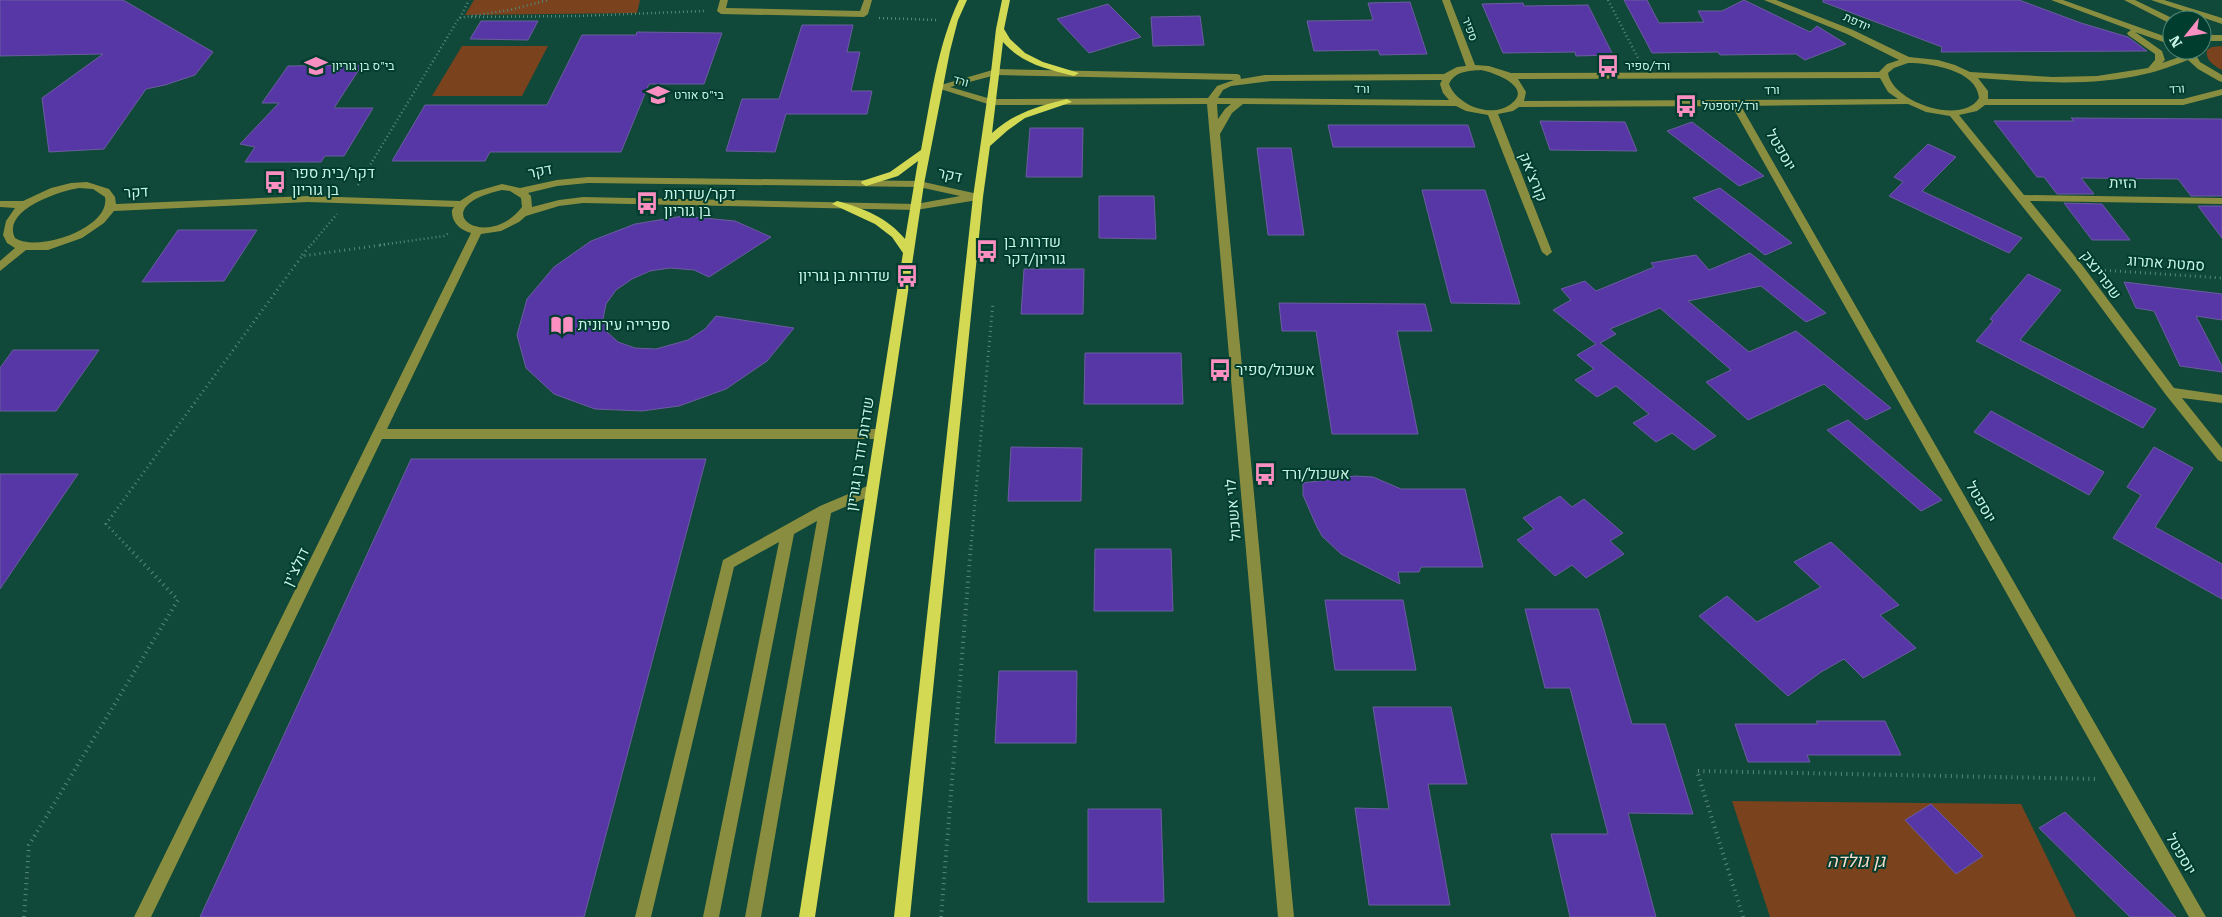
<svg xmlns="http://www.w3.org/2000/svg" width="2222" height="917" font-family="'Roboto Serif',Heebo,serif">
	<rect width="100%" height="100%" fill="#104839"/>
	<g fill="#7a421d">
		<path d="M 474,0 L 640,0 L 637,13 L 465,15 Z"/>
		<path d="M 462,46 L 548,46 L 522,96 L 432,96 Z"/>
		<path d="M 2222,46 L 2222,70 C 2214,66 2205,60 2207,50 L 2212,47 Z"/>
		<path d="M 1732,801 L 2021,804 L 2076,917 L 1770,917 Z"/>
	</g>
	<g fill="#5737a5" stroke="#6a5d9f">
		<path d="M 0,0 L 123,0 L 213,52 L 195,75 L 165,85 L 146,89 L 104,149 L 49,152 L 42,98 L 103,54 L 0,56 Z"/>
		<path d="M 1624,0 L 1647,0 L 1659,23 L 1704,22 L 1698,11 L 1722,11 L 1744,0 L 1810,32 L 1817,26 L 1846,44 L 1805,60 L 1796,54 L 1720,55 L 1718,52 L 1652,53 Z"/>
		<path d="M 1823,0 L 2019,0 L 2081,23 L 2128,37 L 2147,51 L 1941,52 L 1942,47 L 1823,2 Z"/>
		<path d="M 1410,2 L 1427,54 L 1380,55 L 1378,50 L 1314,51 L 1307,21 L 1373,20 L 1368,3 Z"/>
		<path d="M 1523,3 L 1524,6 L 1588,5 L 1613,55 L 1576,56 L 1575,52 L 1503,53 L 1482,4 Z"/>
		<path d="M 1108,4 L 1141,37 L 1089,53 L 1057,19 Z"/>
		<path d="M 1200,16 L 1204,45 L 1153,46 L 1151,17 Z"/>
		<path d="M 481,21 L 538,21 L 528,40 L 470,39 Z"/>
		<path d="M 802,25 L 853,25 L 847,52 L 860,52 L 851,91 L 872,91 L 867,114 L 786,114 L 775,152 L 726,151 L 742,99 L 779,99 Z"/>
		<path d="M 637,32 L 722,33 L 704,84 L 649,84 L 621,152 L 490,152 L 485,161 L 392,161 L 425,105 L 547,105 L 582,35 L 636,35 Z"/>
		<path d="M 362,65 L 334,108 L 373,108 L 344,156 L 325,156 L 321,162 L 245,162 L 255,147 L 240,144 L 279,103 L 262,103 L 288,66 Z"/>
		<path d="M 2071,118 L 2222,119 L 2222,196 L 2191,196 L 2178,179 L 2081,178 L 2094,194 L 2057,194 L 2044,177 L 2037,177 L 1994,121 L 2074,121 Z"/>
		<path d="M 1540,121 L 1625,122 L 1637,151 L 1550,150 Z"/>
		<path d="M 1692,122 L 1764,176 L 1739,186 L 1667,131 Z"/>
		<path d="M 1328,125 L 1468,125 L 1475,147 L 1333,147 Z"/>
		<path d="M 1030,128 L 1083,128 L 1082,177 L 1026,177 Z"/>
		<path d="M 1928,144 L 1956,157 L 1922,191 L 2022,238 L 2009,253 L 1889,196 L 1903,182 L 1894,177 Z"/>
		<path d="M 1257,148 L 1291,148 L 1304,235 L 1268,235 Z"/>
		<path d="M 1720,188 L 1792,243 L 1765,255 L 1693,198 Z"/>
		<path d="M 1422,190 L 1485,190 L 1520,304 L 1451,303 Z"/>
		<path d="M 1099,196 L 1154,196 L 1156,239 L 1099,238 Z"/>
		<path d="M 2064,203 L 2102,204 L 2130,240 L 2092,240 Z"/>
		<path d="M 2198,206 L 2222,206 L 2222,238 Z"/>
		<path d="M 683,216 L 735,221 L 771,237 L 709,277 L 694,270 L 670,268 L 650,271 L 632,279 L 616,290 L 606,304 L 603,319 L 607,332 L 618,342 L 635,348 L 656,349 L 688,340 L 705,329 L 716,316 L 794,328 L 767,361 L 726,389 L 679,406 L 642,411 L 595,409 L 554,394 L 526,368 L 517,335 L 527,299 L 554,267 L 591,241 L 635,224 Z"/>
		<path d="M 178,230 L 257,230 L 224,281 L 142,282 Z"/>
		<path d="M 1750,253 L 1826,313 L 1806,322 L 1761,286 L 1688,301 L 1749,352 L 1796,331 L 1891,408 L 1866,420 L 1824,384 L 1748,420 L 1706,382 L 1731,370 L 1660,308 L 1610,329 L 1616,334 L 1600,343 L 1716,436 L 1694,450 L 1672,433 L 1656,442 L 1633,423 L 1649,414 L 1616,386 L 1597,397 L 1575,380 L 1594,369 L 1577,355 L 1596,344 L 1553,310 L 1571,300 L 1561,289 L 1585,281 L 1596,291 L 1654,267 L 1651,263 L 1696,255 L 1709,270 Z"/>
		<path d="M 1024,269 L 1084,269 L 1083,314 L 1021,314 Z"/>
		<path d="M 2028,274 L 2061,290 L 2020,340 L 2156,409 L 2143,428 L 1976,341 L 1993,321 L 1990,319 Z"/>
		<path d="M 2124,282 L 2222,294 L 2222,320 L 2196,316 L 2222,366 L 2222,372 L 2180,366 L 2154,311 L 2136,308 Z"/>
		<path d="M 1279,303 L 1425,304 L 1432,331 L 1397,331 L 1418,434 L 1332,434 L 1316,331 L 1282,331 Z"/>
		<path d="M 13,350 L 99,350 L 56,411 L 0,411 L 0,368 Z"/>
		<path d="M 1085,353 L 1181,353 L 1183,404 L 1084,404 Z"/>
		<path d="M 1991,411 L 2104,472 L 2089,495 L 1974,432 Z"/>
		<path d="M 1848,420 L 1942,500 L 1921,511 L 1827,430 Z"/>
		<path d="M 1011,447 L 1082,448 L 1081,501 L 1008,501 Z"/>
		<path d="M 2154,447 L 2193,468 L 2155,527 L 2222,564 L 2222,599 L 2113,538 L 2141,495 L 2127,487 Z"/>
		<path d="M 411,459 L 706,459 L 584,917 L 200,917 Z"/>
		<path d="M 0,474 L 78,474 L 0,589 Z"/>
		<path d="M 1355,476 L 1373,477 L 1401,489 L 1465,489 L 1483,567 L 1421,567 L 1419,572 L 1398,572 L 1400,584 L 1341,554 L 1322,536 L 1316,525 L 1303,495 L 1303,483 Z"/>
		<path d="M 1560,496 L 1572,507 L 1584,499 L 1623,533 L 1610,541 L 1624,554 L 1586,578 L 1572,565 L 1555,576 L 1517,540 L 1534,529 L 1523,518 Z"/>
		<path d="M 1831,542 L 1899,605 L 1880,615 L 1916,648 L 1863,678 L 1844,659 L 1821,672 L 1788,696 L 1699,616 L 1727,596 L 1757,622 L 1821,587 L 1794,562 Z"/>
		<path d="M 1095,549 L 1171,549 L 1173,611 L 1094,611 Z"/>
		<path d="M 1325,600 L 1403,600 L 1416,670 L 1335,670 Z"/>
		<path d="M 1525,609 L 1598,609 L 1632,724 L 1665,724 L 1693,814 L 1628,813 L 1656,917 L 1570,917 L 1551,834 L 1608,834 L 1570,688 L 1545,688 Z"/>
		<path d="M 999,671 L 1077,671 L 1076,743 L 995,743 Z"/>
		<path d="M 1373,707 L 1451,707 L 1467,784 L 1428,784 L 1450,905 L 1369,905 L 1355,808 L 1389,809 Z"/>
		<path d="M 1816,721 L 1885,721 L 1901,755 L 1807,755 L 1810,762 L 1748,762 L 1735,724 L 1818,724 Z"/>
		<path d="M 1931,804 L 1983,856 L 1956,874 L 1905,820 Z"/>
		<path d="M 1088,809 L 1161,809 L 1164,902 L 1088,902 Z"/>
		<path d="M 2065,812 L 2176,917 L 2130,917 L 2039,828 Z"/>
	</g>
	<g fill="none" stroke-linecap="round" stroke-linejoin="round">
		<g stroke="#568a7b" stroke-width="2.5" stroke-dasharray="1 3" stroke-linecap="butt">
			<path d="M 1608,0 L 1639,60"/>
			<path d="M 471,17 L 577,16 L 705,11"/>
			<path d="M 460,18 L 469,0"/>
			<path d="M 879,18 L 938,20"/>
			<path d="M 358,185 L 459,18 L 510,10 L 548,0"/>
			<path d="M 311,245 L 337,214"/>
			<path d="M 380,245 L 444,236 L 449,233"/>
		</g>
		<g stroke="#568a7b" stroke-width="3" stroke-dasharray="1 4" stroke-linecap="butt">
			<path d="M 302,255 L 312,244"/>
			<path d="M 2100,270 L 2222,278"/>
			<path d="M 127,546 L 106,524 L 302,256 L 389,244"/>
			<path d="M 971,546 L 993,302"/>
		</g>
		<g stroke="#568a7b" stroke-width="4" stroke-dasharray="1 4.5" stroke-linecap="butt">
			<path d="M 24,917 L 29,845 L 178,600 L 126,545"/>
			<path d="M 941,917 L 971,545"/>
			<path d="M 1743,917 L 1697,771 L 2098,779"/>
		</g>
		<g fill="#898d3f" fill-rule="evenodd">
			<path d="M 720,0 L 728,0 L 726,8 L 860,11 L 864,0 L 872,0 L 868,14 L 864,17 L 721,14 L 717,11 Z"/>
			<path d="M 1442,0 L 1450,0 L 1475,65 L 1489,66 L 1511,73 L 1879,72 L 1887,64 L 1899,60 L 1847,34 L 1764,0 L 1776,0 L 1853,30 L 1909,57 L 1938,60 L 1955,65 L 1970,72 L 2053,77 L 2097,76 L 2148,68 L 2155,60 L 2155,54 L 2128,35 L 2127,33 L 2131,30 L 2051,0 L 2063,0 L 2172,39 L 2172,45 L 2135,32 L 2162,51 L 2165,60 L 2162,63 L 2185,55 L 2183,50 L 2193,50 L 2200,62 L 2222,75 L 2222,82 L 2219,81 L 2198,69 L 2188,60 C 2174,65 2160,71 2145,74 C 2090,87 2033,82 1978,78 L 1988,91 L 1988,99 L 2183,99 L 2222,89 L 2222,95 L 2183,105 L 1985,105 L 1977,111 L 1959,115 L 2024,195 L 2222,198 L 2222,204 L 2030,201 L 2082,265 L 2174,388 L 2222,395 L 2222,403 L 2182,398 L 2222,448 L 2222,462 L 2218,460 L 2166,395 L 2074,271 L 1950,116 L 1926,112 L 1908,104 L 1741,106 L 2206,917 L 2189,917 L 1732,106 L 1519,107 L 1513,111 L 1498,114 L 1552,252 L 1547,256 L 1542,252 L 1488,115 L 1466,111 L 1456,106 L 1243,104 L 1232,113 L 1220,134 L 1294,917 L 1278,917 L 1207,104 L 991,105 L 934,87 L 996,69 L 1237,74 L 1240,75 L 1241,79 L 1265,75 L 1444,74 L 1457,67 L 1466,66 ZM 1908,63 C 1930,63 1977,70 1979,98 C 1962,126 1892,102 1888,73 L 1894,68 ZM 1481,70 C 1493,72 1534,87 1511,104 C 1491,119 1457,105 1449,84 C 1455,71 1468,71 1481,70 ZM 996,75 L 1234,80 L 1217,86 L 1208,98 L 991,99 L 950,87 ZM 1880,78 L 1888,92 L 1898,99 L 1524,101 L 1526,92 L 1518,79 ZM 1442,80 L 1440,84 L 1443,93 L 1449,100 L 1218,98 L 1223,90 L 1231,86 L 1271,81 ZM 1217,104 L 1231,104 L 1225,109 L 1218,119 Z"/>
			<path d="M 2124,0 L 2135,0 L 2176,20 L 2172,20 L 2172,24 L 2169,23 Z"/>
			<path d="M 2151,0 L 2164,0 L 2222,18 L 2222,24 Z"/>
			<rect x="2202" y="35" width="20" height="6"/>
			<path d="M 588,177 L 919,181 L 978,194 L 983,197 L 978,200 L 916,210 L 583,203 L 559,206 L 526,216 L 519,222 L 501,231 L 481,234 L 387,429 L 880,429 L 886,434 L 880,439 L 382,439 L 151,917 L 134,917 L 471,233 C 460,230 451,222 452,210 L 454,207 L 308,202 L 114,211 L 104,223 L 82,238 L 48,250 L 26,250 L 0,271 L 0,261 L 15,248 L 7,243 L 3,235 L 6,221 L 15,208 L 0,207 L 0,201 L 23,201 L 51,188 L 71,183 L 87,182 L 109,189 L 115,197 L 116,204 L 308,196 L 460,201 L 474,192 L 502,184 L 520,188 L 557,180 ZM 588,183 L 919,187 L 960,196 L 916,204 L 583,197 L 559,200 L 532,207 L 531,196 L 528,193 L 557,186 ZM 79,188 L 93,189 L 105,197 C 111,228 38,253 15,238 C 1,210 60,191 79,188 ZM 502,190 L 510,191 L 521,198 L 522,207 C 486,254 421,208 502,190 Z"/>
			<path d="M 872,484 L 877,485 L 878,489 L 877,493 L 831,513 L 761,917 L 745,917 L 817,521 L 794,534 L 719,917 L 703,917 L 779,542 L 734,567 L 651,917 L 635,917 L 723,560 L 820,506 Z"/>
		</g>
		<g fill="#d4d954" fill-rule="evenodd">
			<path d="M 959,0 L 967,0 L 958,20 L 950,51 L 924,184 L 815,917 L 799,917 L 903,253 L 892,237 L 875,224 L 832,204 L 837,201 C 863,208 888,218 905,239 L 918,161 L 898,176 L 866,186 L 861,183 L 862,181 L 890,172 L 921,150 C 931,99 937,47 959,0 Z"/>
			<path d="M 1002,0 L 1010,0 L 1004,29 L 1010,39 L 1025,53 L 1043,62 L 1079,73 L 1074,76 C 1047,69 1022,64 1003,42 L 992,133 C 1014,113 1039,106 1067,99 L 1072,102 L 1025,118 L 1008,130 L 990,146 L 983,197 L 910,917 L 894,917 L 973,197 L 991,72 L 996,29 Z"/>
		</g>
	</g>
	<defs>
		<symbol id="school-bare" viewBox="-9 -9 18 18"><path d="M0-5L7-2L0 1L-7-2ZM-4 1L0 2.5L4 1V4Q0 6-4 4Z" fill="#fc8fc2" stroke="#013d2f" stroke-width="2.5" paint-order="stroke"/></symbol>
		<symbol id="bus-bare" viewBox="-9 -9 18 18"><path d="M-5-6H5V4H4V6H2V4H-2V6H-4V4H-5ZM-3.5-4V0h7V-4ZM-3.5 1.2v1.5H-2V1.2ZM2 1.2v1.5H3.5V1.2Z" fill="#fc8fc2" stroke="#013d2f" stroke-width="2.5" paint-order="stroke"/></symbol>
		<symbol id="library-bare" viewBox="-9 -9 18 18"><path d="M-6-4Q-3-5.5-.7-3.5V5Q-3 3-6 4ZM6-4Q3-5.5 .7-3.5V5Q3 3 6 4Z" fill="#fc8fc2" stroke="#013d2f" stroke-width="2.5" paint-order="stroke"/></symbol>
	</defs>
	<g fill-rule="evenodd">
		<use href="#school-bare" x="300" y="50" width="32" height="32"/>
		<use href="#bus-bare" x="1592" y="50" width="32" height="32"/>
		<use href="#school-bare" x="642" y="79" width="32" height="32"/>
		<use href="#bus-bare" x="1670" y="90" width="32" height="32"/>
		<use href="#bus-bare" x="259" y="166" width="32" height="32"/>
		<use href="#bus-bare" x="631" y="187" width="32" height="32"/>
		<use href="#bus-bare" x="971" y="235" width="32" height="32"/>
		<use href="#bus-bare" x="891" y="260" width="32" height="32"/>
		<use href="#library-bare" x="546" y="309" width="32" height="32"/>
		<use href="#bus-bare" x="1204" y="354" width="32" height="32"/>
		<use href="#bus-bare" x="1249" y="458" width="32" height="32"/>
	</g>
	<g text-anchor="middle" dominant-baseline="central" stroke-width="4" stroke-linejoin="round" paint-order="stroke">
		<g font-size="12" fill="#c7f4e4" stroke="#013d2f">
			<text transform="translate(1857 22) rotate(24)">יודפת</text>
			<text transform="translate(1470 29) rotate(70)">ספיר</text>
			<text transform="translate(961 81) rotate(16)">ורד</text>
			<text transform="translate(1362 89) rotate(1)">ורד</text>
			<text transform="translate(2177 89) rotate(-4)">ורד</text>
			<text transform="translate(1772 90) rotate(-1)">ורד</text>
		</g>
		<g font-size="12" fill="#c7f4e4" stroke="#013d2f" text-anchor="start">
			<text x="332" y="66">בי"ס בן גוריון</text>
			<text x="1625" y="66">ורד/ספיר</text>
			<text x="674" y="95">בי"ס אורט</text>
			<text x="1702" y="106">ורד/יוספטל</text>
		</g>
		<g font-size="15" fill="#c7f4e4" stroke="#013d2f">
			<text transform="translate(1781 150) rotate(60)">יוספטל</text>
			<text transform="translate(540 171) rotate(-11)">דקר</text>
			<text transform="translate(950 175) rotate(12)">דקר</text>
			<text transform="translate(1533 177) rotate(68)">קורצ'אק</text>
			<text transform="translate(2123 183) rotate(1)">הזית</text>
			<text transform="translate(136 192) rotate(-3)">דקר</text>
			<text transform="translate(2166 263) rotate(4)">סמטת אתרוג</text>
			<text transform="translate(2101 275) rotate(53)">שפרינצק</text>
			<text transform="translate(860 454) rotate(-81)">שדרות דוד בן גוריון</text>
			<text transform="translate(1981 502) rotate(60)">יוספטל</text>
			<text transform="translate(1233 510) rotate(-95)">לוי אשכול</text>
			<text transform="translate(296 567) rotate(-64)">דולצ'ין</text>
			<text transform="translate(2181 854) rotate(60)">יוספטל</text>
		</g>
		<g font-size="15" fill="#c7f4e4" stroke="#013d2f" text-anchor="start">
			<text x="292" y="173">דקר/בית ספר<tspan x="292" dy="17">בן גוריון</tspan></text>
			<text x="664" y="194">דקר/שדרות<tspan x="664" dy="17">בן גוריון</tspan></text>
			<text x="1004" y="242">שדרות בן<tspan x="1004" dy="17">גוריון/דקר</tspan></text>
			<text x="890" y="276" text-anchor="end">שדרות בן גוריון</text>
			<text x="578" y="325">ספרייה עירונית</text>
			<text x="1236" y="370">אשכול/ספיר</text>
			<text x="1282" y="474">אשכול/ורד</text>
		</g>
		<g font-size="18" font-style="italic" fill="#f8dbca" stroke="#013d2f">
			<text x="1856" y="860">גן גולדה</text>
		</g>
	</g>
	<g transform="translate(2187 35) rotate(240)"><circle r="24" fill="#013d2f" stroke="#508677"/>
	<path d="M0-4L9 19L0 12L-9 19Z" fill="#fc8fc2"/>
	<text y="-8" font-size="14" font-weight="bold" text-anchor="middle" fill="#c7f4e4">N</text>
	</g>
</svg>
